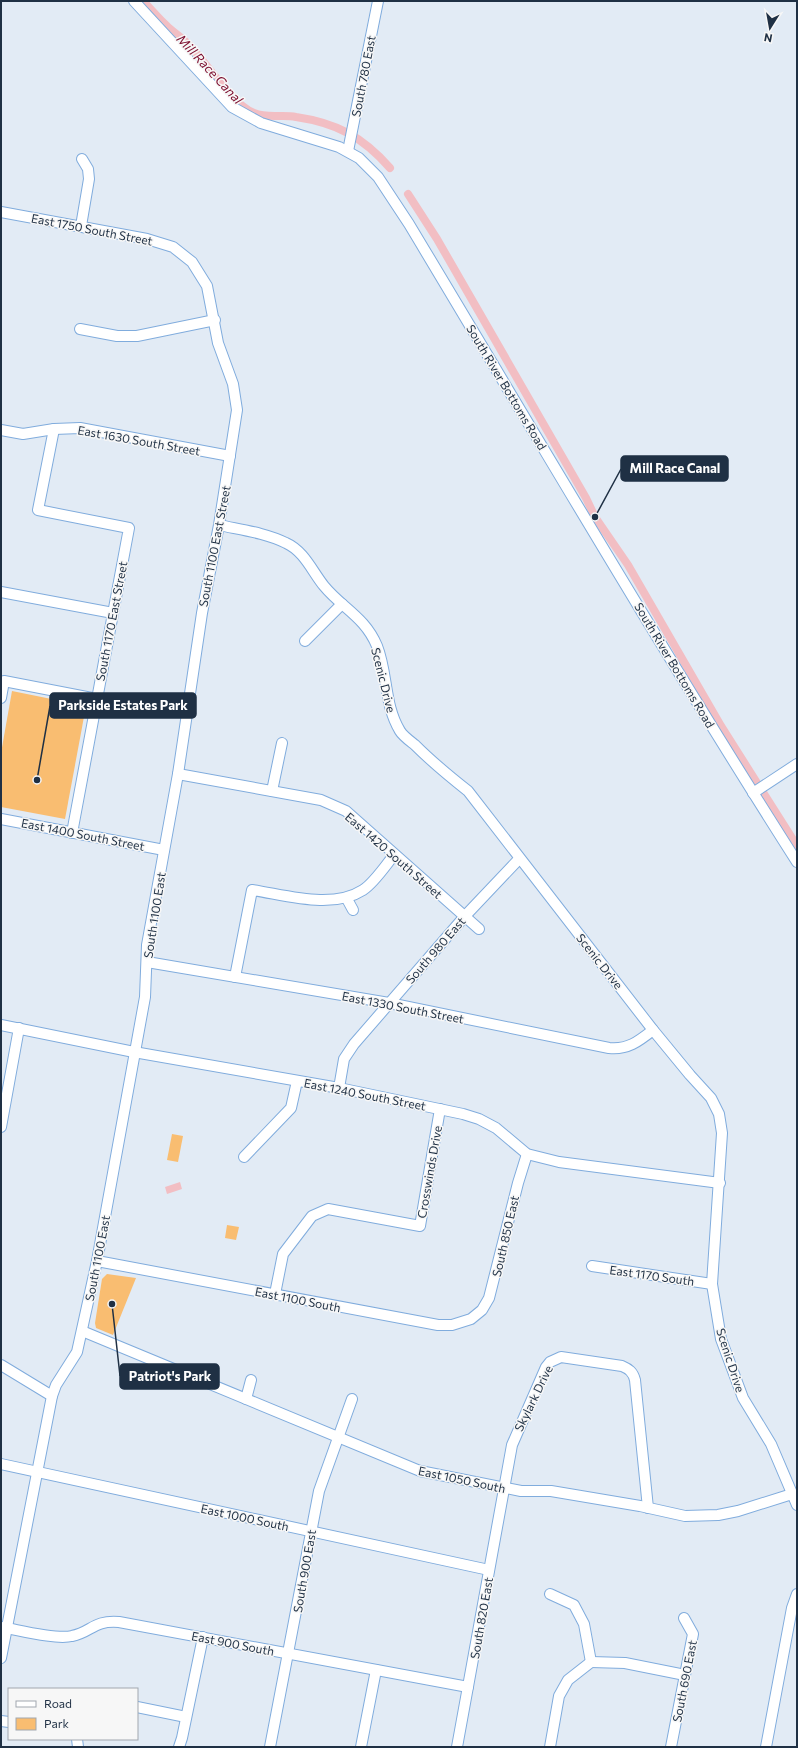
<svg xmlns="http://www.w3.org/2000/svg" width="798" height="1748" font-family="Commissioner,sans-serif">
	<rect width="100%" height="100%" fill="#e2ebf5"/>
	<g fill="#f9bd71">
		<path d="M 12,691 L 86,706 L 65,819 L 1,807 L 1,753 Z"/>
		<path d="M 172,1134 L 183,1136 L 178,1162 L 167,1160 Z"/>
		<path d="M 227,1225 L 239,1227 L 236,1240 L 225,1238 Z"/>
		<path d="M 107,1274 L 136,1278 L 113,1335 L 96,1328 L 95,1323 L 102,1279 Z"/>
	</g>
	<path fill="#f2bec3" d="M 180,1182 L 182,1189 L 167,1194 L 165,1187 Z"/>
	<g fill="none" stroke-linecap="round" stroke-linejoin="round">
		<g stroke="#f2bec3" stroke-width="8">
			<path d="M 143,1 C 151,9 158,18 166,25 C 174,33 184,39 191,47 C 209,66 232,104 254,113 C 268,119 282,114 296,117 C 337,123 363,137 390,168"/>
			<path d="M 408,194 L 437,239 L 586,498 L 595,517 L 628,565 L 721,726 L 797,846"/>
		</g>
		<defs>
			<g id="minor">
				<path d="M 134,1 L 232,107 L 261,123 L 339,147 L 359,158 L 378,177 L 409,224 C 537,437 663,652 797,862"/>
				<path d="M 348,151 L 378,1"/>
				<path d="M 1,212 L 147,239 L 173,247 L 192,262 L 207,286 L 218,343 L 233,384 L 237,410 L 219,525 L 202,613 L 178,774 L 147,945 L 145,997 L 97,1261 L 77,1352 L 56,1385 L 52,1396 L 1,1658"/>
				<path d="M 81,226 L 89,179 L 88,169 L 82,159"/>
				<path d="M 80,329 L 117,336 L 137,336 L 215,320"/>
				<path d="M 54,429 L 38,510 L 129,528 L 72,833"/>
				<path d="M 1,430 L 23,434 L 54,429 L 80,428 L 230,456"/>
				<path d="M 219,525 C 242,530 266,533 286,543 C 304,551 312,571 324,586 C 342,608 365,617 377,646 C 388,674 384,705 400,731 C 403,736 410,741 415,745 C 432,762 449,776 468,791 L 653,1030 L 690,1075 L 711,1098 L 719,1114 L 722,1133 L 712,1284 L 721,1339 L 743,1398 L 771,1444 L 797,1505"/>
				<path d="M 1,592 L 113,613"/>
				<path d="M 305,641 L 342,604"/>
				<path d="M 1,698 L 4,681 L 97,699"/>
				<path d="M 178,774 L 321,800 L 346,811 L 479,929"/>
				<path d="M 272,791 L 282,743"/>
				<path d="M 753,793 L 797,764"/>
				<path d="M 1,819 L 164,850"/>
				<path d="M 347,899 L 353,910"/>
				<path d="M 147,962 L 389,1003 L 609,1048 C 628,1050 639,1041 653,1030"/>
				<path d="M 235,977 L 252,890 C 286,895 332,910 363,890 C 374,883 386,865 394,855"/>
				<path d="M 1,1025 L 134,1052 L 339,1088 L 463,1114 L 479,1119 L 496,1128 L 527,1154 L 559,1162 L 720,1183"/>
				<path d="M 339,1088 L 344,1059 L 354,1044 L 465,916 L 519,859"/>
				<path d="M 1,1127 L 19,1028"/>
				<path d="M 244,1157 L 291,1108 L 297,1081"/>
				<path d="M 97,1261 L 438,1325 L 452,1325 L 471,1319 L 482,1310 L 489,1298 L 518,1183 L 527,1154"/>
				<path d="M 592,1266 L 712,1284"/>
				<path d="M 275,1294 L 283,1254 L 312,1216 L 328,1209 L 420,1226 L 440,1109"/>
				<path d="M 82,1331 L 420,1471 L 521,1491 L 551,1491 L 640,1506 L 685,1516 L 718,1515 L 738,1511 L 792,1494"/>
				<path d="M 1,1365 L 52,1396"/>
				<path d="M 246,1399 L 251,1380"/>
				<path d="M 1,1464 L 489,1570"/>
				<path d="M 550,1594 L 574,1605 L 584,1624 L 591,1662"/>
				<path d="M 1,1627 C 19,1630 56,1640 72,1636 C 92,1632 93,1620 119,1622 L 468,1687"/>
				<path d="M 591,1662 L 625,1663 L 685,1675"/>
				<path d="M 137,1707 L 186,1717"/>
				<path d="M 1,1721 L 9,1722"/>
				<path d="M 77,1739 L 78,1747"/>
				<path d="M 179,1747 L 182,1738 L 203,1637"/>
				<path d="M 270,1747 L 319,1491 L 352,1399"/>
				<path d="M 361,1747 L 376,1670"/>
				<path d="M 457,1747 L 512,1445 L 546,1367 L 550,1362 L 561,1357 L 622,1366 C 629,1369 633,1372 635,1380 L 648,1508"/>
				<path d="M 550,1747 L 559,1696 L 568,1680 L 591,1662"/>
				<path d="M 671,1747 L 693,1634 L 684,1618"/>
				<path d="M 766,1747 L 792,1608 L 797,1594"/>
			</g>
		</defs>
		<use href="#minor" stroke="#80acdd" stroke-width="12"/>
		<use href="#minor" stroke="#fff" stroke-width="10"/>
	</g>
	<g text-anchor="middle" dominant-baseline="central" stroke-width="3" stroke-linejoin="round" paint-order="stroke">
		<g font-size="12" fill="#1f3044" stroke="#f7f7f7">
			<text transform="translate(363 76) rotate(-79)">South 780 East</text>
			<text transform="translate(92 229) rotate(11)">East 1750 South Street</text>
			<text transform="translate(507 387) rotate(59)">South River Bottoms Road</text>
			<text transform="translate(139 440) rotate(10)">East 1630 South Street</text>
			<text transform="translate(214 546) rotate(-79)">South 1100 East Street</text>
			<text transform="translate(111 621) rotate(-79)">South 1170 East Street</text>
			<text transform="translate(675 665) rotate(59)">South River Bottoms Road</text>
			<text transform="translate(384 680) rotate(76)">Scenic Drive</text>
			<text transform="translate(83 834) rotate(11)">East 1400 South Street</text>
			<text transform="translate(394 855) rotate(41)">East 1420 South Street</text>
			<text transform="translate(154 915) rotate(-81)">South 1100 East</text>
			<text transform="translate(435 950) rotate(-49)">South 980 East</text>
			<text transform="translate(600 961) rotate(52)">Scenic Drive</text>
			<text transform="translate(403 1007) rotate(11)">East 1330 South Street</text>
			<text transform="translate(365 1094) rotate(11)">East 1240 South Street</text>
			<text transform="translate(429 1172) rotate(-80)">Crosswinds Drive</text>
			<text transform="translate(505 1236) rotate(-77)">South 850 East</text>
			<text transform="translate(97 1258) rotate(-79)">South 1100 East</text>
			<text transform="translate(652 1275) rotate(8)">East 1170 South</text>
			<text transform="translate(298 1299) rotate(11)">East 1100 South</text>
			<text transform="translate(731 1360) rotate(72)">Scenic Drive</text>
			<text transform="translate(533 1398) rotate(-64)">Skylark Drive</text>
			<text transform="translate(462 1479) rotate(12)">East 1050 South</text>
			<text transform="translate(245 1517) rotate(12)">East 1000 South</text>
			<text transform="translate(304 1571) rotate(-80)">South 900 East</text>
			<text transform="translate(481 1618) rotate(-80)">South 820 East</text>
			<text transform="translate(233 1643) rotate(11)">East 900 South</text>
			<text transform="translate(684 1681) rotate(-79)">South 690 East</text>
		</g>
		<g font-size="13" font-style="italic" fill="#7d0e2f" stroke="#f7f7f7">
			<text transform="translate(210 69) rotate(47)">Mill Race Canal</text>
		</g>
	</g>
	<path fill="none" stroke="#1f3044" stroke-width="1.5" d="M595 517L621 469M37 780L50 706M112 1304L120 1376"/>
	<g fill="#1f3044" stroke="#f7f7f7" stroke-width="1.5">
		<circle cx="595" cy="517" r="4"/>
		<circle cx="37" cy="780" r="4"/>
		<circle cx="112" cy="1304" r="4"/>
	</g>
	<g fill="#1f3044" stroke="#1f3044" stroke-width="1.5">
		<rect x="621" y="456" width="107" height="25" rx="4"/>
		<rect x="50" y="693" width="146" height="25" rx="4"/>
		<rect x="120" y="1364" width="99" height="25" rx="4"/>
	</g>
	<g font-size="13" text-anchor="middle" font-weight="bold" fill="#fff">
		<text x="675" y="473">Mill Race Canal</text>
		<text x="123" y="710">Parkside Estates Park</text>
		<text x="170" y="1381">Patriot's Park</text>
	</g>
	<rect width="798" height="1748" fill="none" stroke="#1f3044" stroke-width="4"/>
	<rect x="8" y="1688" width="130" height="52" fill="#f7f7f7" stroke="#a1a7af"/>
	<rect x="16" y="1701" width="20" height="6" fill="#ffffff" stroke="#a1a7af"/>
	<text x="44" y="1708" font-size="12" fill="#1f3044">Road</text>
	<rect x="16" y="1718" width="20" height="12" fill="#f9bd71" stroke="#a1a7af"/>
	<text x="44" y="1728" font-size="12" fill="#1f3044">Park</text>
	<g transform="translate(770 28) rotate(191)" stroke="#f7f7f7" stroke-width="3" paint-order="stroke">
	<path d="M0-3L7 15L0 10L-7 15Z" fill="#1f3044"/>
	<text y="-6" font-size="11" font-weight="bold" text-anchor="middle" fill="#1f3044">N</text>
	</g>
</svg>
